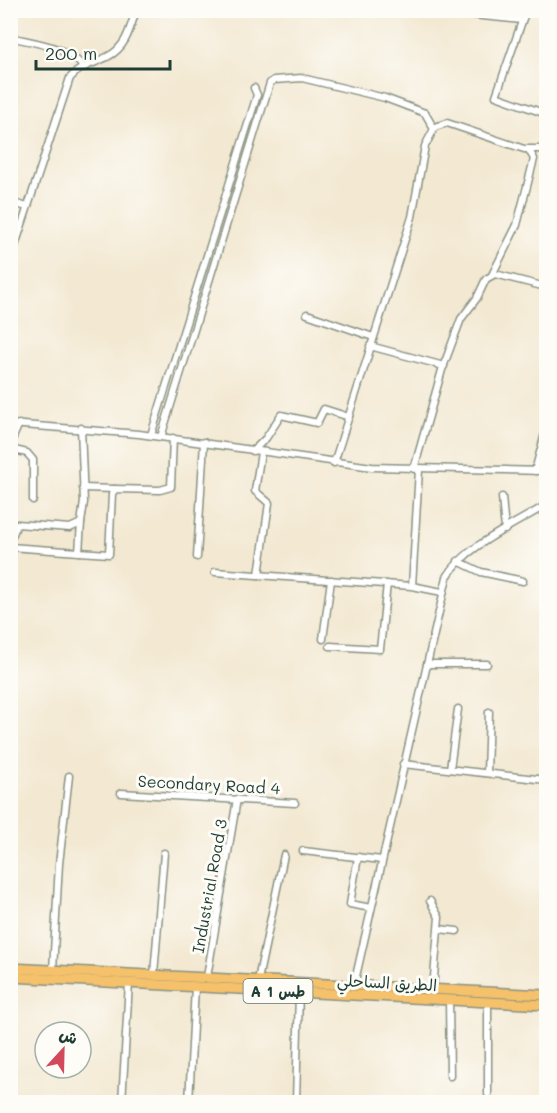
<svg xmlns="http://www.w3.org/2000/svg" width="557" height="1113" font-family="Mali,'Playpen Sans Arabic',sans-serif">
	<rect width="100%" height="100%" fill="#fdfcf7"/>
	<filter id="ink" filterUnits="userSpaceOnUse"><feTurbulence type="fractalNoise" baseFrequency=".0167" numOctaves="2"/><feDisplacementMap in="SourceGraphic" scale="12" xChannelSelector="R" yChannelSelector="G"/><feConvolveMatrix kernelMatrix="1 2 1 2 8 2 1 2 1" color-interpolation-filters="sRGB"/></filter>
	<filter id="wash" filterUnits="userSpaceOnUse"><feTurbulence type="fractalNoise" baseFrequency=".008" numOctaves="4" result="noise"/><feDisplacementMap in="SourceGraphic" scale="24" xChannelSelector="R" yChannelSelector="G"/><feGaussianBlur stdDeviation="1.35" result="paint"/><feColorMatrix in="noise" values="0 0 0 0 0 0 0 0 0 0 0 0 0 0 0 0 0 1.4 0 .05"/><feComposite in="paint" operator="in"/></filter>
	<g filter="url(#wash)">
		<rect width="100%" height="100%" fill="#f3e8d1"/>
	</g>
	<g filter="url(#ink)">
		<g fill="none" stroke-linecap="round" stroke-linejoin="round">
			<defs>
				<g id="minor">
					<path d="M 422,10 L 522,20"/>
					<path d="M 526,10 L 496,96 L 546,114"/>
					<path d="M 10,37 C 34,43 68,46 83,67"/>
					<path d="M 10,202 L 27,207"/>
					<path d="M 10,261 L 70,78 C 80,66 93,64 107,57 C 126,48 130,29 136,10"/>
					<path d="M 492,275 L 517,225 L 534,159 L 529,150"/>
					<path d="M 307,314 L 373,337"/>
					<path d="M 370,346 L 444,366"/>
					<path d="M 10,424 L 139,434 L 372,467 L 546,471"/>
					<path d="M 151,435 L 257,95 L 254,88"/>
					<path d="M 161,437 L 270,83 L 274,80 L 302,78 L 385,98 L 425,113 L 434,129"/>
					<path d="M 10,444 L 19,424"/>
					<path d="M 10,449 L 27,453 L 33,460 L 33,500"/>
					<path d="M 253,451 L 266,438 L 281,415 L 317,423 L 324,409 L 349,417"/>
					<path d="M 334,463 L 412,217 L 425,146 L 435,127 L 447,123 L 524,149 L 546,149"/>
					<path d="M 414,469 L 442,370 L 461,319 L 477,298 L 486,279 L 495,274 L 546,287"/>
					<path d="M 535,471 L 546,430"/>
					<path d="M 83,488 L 115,489"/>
					<path d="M 502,497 L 505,530"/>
					<path d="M 10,541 L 17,524 L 70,528 L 81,523 L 84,502 L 81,428"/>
					<path d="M 10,547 L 79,552 L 81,523"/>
					<path d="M 79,552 L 109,554 L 112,494 L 115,489 L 160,490 L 171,487 L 173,438"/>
					<path d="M 197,557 L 204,442"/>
					<path d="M 458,561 L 481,572 L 523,581"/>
					<path d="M 215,572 L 412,586 L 442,592"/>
					<path d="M 259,575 L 269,503 L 255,491 L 261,452"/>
					<path d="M 412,586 L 419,470"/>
					<path d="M 323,639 L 331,580"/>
					<path d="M 330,646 L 380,649 L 387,584"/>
					<path d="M 427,664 L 487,664"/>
					<path d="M 546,732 L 544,746 L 546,749"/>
					<path d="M 403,764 L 546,780"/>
					<path d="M 450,769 L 458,709"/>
					<path d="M 487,773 L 489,712"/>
					<path d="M 121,793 L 295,803"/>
					<path d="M 303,851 L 382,860"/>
					<path d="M 358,857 L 350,904 L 371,908"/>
					<path d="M 430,901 L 439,917 L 433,989"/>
					<path d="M 439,929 L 457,931"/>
					<path d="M 53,970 L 59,864 L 69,776"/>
					<path d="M 154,974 L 164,853"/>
					<path d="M 207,977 L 237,799"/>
					<path d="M 258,980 L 284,855"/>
					<path d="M 354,985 L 447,577 C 465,546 516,524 546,505"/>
					<path d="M 449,1000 L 450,1076"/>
					<path d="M 488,1094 L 488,1002"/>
					<path d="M 122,1102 L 129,983"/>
					<path d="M 189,1102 L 195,987"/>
					<path d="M 296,1102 L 299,992"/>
				</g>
				<g id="highway">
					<path d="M 10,968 L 546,995"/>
					<path d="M 10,977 L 546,1005"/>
				</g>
			</defs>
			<use href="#minor" stroke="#899282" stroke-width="9"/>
			<use href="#highway" stroke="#899282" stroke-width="12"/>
			<use href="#minor" stroke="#fff" stroke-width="6"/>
			<use href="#highway" stroke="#f5c16b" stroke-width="9"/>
		</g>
	</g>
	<g text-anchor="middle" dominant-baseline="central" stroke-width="6" stroke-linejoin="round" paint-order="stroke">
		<rect fill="#fdfcf7" stroke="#62766e" stroke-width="1.5" x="243.5" y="979" width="69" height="24" rx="4.5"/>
		<g font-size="15" font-weight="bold" fill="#1f3d34">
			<text x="278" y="991">A 1 طس</text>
		</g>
		<g font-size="16" fill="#1f3d34" stroke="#fdfcf7">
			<text transform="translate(209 784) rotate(3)">Secondary Road 4</text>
			<text transform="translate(209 886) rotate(-80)">Industrial Road 3</text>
			<text transform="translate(387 982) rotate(3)">الطريق الساحلي</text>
		</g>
	</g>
	<rect width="557" height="1113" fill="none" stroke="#fdfcf7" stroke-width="36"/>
	<g transform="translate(63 1050) rotate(22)"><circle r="28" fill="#fdfcf7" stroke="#a4b0a9" stroke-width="1.5"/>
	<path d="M0-4.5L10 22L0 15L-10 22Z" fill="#d1495b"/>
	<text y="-9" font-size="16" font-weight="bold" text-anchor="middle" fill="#1f3d34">ش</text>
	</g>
	<path d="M36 60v9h134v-9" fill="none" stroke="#1f3d34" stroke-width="3"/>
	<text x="45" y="60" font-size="18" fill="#1f3d34" stroke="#fdfcf7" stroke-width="4.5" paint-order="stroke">200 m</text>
</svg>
